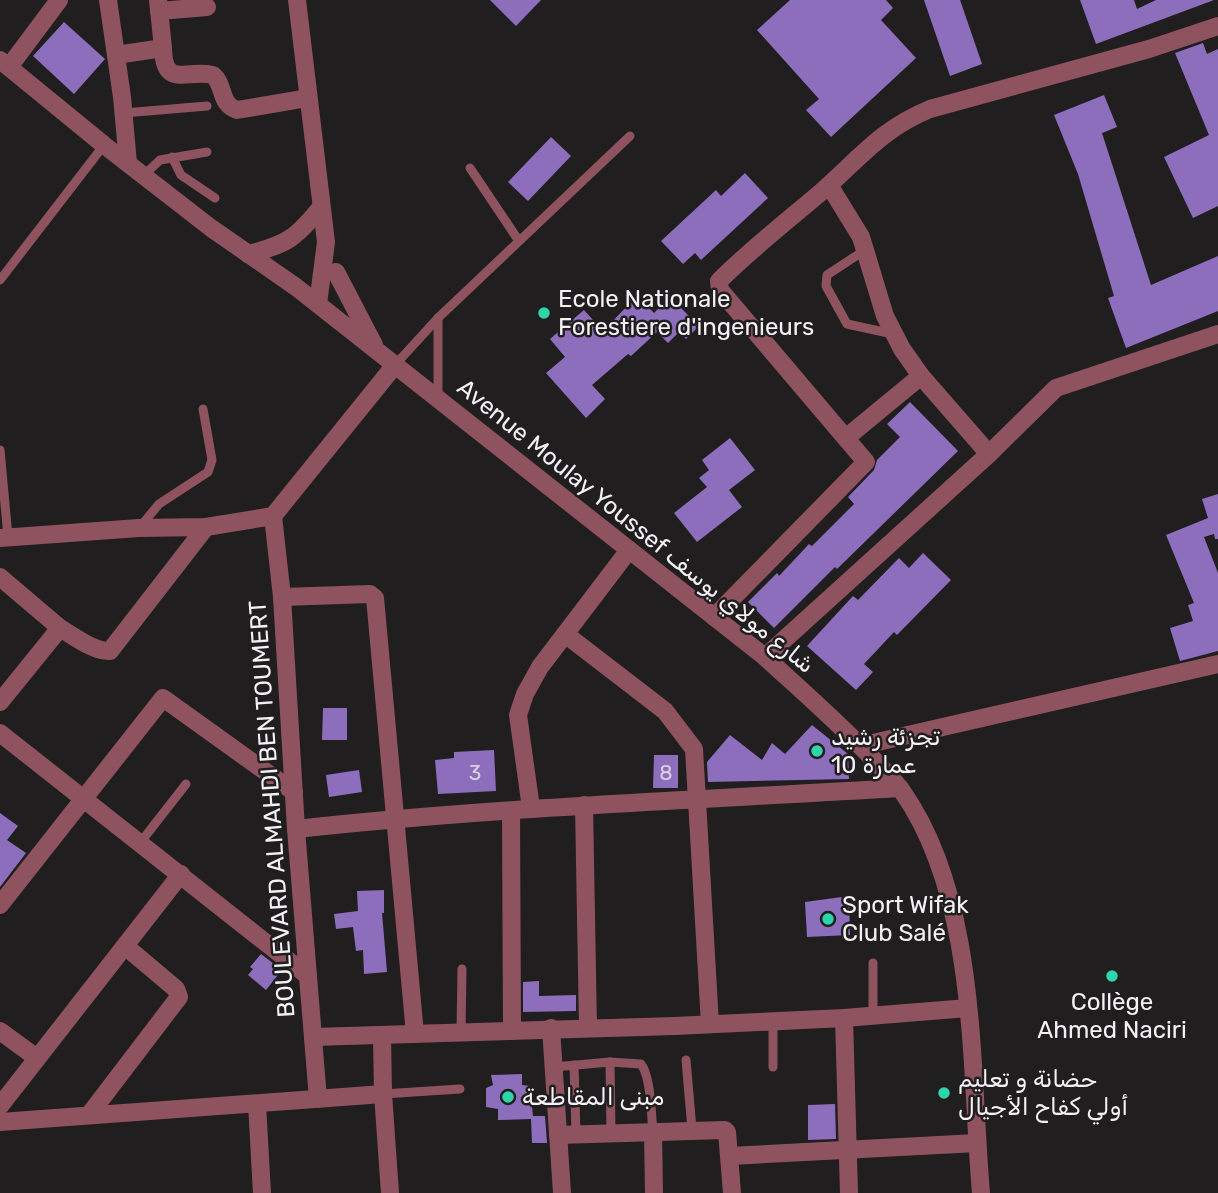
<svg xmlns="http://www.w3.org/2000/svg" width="1218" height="1193" font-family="Rubik,'Noto Naskh Arabic',sans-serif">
	<rect width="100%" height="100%" fill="#211e20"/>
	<g fill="#8d6ebc">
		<path d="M 490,0 L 541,0 L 516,26 Z"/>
		<path d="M 790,0 L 886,0 L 893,8 L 881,20 L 916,58 L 831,137 L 806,110 L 819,99 L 757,30 Z"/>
		<path d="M 924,0 L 960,0 L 982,64 L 950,76 Z"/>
		<path d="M 1080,0 L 1134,0 L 1137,9 L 1156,0 L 1214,0 L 1096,44 Z"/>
		<path d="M 64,22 L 105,59 L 74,94 L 33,56 Z"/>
		<path d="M 1203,43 L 1207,54 L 1218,49 L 1218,206 L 1193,218 L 1164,157 L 1209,135 L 1175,53 Z"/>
		<path d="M 1104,95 L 1117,127 L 1102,133 L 1151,285 L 1218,256 L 1218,311 L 1126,348 L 1108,298 L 1114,296 L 1078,174 L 1054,115 Z"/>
		<path d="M 551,137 L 571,156 L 528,201 L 508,182 Z"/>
		<path d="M 745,173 L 768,198 L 701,260 L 695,253 L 683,264 L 661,241 L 716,190 L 721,196 Z"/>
		<path d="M 637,296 L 654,313 L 670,297 L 699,326 L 686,339 L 679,332 L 668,343 L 657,332 L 631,356 L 628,354 L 592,385 L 605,399 L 586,418 L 546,373 L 565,357 L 550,339 L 584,310 L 603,331 Z"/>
		<path d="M 910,402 L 958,451 L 837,569 L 835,567 L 774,628 L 748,602 L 777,573 L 779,576 L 809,544 L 812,546 L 854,504 L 848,497 L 874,470 L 877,460 L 900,437 L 887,424 Z"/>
		<path d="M 730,438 L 755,470 L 729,490 L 742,507 L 697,542 L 674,513 L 707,487 L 699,478 L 709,470 L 702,460 Z"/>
		<path d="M 1218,494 L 1218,539 L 1215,539 L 1214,534 L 1204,537 L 1218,573 L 1218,651 L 1180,661 L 1170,628 L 1193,621 L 1188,605 L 1194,603 L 1166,535 L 1208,518 L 1202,499 Z"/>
		<path d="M 923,553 L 951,580 L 897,635 L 894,632 L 864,664 L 873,672 L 856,690 L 807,646 L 853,596 L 858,600 L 899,558 L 909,568 Z"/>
		<path d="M 323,708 L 347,708 L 347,740 L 322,740 Z"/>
		<path d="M 812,725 L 848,754 L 849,779 L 708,782 L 707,762 L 730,735 L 762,760 L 772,743 L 785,754 Z"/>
		<path d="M 494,750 L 496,791 L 438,794 L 435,760 L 454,758 L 454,752 Z"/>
		<path d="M 654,755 L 678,755 L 678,788 L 653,788 Z"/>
		<path d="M 359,770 L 362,792 L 329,797 L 326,775 Z"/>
		<path d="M 0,813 L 18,826 L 7,840 L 26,853 L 0,887 Z"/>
		<path d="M 384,890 L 384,913 L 382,913 L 387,972 L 364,974 L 363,950 L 356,951 L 353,927 L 336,929 L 334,914 L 358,911 L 357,891 Z"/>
		<path d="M 849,896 L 850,935 L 807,937 L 805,902 Z"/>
		<path d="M 261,954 L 282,970 L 266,990 L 248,975 L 253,969 L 250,967 Z"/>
		<path d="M 539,981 L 539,996 L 576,995 L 576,1011 L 523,1012 L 523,982 Z"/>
		<path d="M 522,1074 L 522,1085 L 530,1086 L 533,1116 L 545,1116 L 547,1143 L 532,1143 L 531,1119 L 498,1120 L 498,1109 L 486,1107 L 486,1088 L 493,1085 L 491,1075 Z"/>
		<path d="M 835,1104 L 836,1139 L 808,1140 L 808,1105 Z"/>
	</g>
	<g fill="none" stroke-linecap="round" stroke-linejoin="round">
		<g stroke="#8f5360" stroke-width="9">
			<path d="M 124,113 L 207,106"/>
			<path d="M 172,157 L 181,175 L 215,198"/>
			<path d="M 470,168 L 519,241"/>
			<path d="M 144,175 L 160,160 L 207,152"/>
			<path d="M 865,250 L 827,275 L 826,286 L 847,324 L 893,334"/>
			<path d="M 0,280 L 104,145"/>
			<path d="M 438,318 L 438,399"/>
			<path d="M 395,365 L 438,318 L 630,136"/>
			<path d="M 0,450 L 8,537"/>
			<path d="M 140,527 L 159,504 L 208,472 L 212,460 L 203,409"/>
			<path d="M 140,843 L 186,784"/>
			<path d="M 873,963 L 873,1016"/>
			<path d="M 773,1021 L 773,1067"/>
			<path d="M 461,1032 L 462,969"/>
			<path d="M 686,1060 L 692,1129"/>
			<path d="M 610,1062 L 611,1133"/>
			<path d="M 574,1065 L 576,1134"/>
			<path d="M 554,1067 L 610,1062 L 641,1064 C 651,1077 651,1113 653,1131"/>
			<path d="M 383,1094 L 460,1089"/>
		</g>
		<g stroke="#8f5360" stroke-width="18">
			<path d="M 108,0 L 122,97 L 128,163"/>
			<path d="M 159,11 L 207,7"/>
			<path d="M 163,48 C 164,89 186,69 213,75 C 225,85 219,104 237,110 L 308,98"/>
			<path d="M 116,55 L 163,48 L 158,0"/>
			<path d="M 9,67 L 59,0"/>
			<path d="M 829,185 L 861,237 L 885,316 L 902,349 L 921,376 L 989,454"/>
			<path d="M 847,437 L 921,376"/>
			<path d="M 273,516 L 282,597 L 296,829 L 318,1099"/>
			<path d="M 0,538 L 139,528 L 206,527 L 273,516 L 395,365"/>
			<path d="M 0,577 L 60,628"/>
			<path d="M 282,597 L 370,594 L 375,598 L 415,1034"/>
			<path d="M 714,617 L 866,462 L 720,290 L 719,281 C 750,250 786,222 820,193 C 859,159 881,129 930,109 L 1149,49 L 1218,26"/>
			<path d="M 565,634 L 665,711 L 694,749 L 710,1024"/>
			<path d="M 765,657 L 989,454 L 1056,388 L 1218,334"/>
			<path d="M 0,702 L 60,628 C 74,636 94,652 110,651 L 206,527"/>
			<path d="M 0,733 L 308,976"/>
			<path d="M 860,746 L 1218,664"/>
			<path d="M 584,805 L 588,1028"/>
			<path d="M 531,808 L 518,715 L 525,694 L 540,667 L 629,550"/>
			<path d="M 511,811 L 512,1031"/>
			<path d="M 296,829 C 497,807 699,800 900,788"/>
			<path d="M 0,905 L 163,698 L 294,792"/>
			<path d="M 844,1018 L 849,1193"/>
			<path d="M 551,1028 L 562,1193"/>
			<path d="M 0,1031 L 37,1058"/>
			<path d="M 382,1035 L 383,1094 L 390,1193"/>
			<path d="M 313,1037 L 675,1026 L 844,1018 L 968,1008"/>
			<path d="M 257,1104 L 262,1193"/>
			<path d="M 0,1106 L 181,874"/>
			<path d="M 89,1115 L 179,997 L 176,989 L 125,946"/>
			<path d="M 0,1122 L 383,1094"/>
			<path d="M 653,1131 L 654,1193"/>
			<path d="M 558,1135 L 725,1130 L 727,1132 L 732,1193"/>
			<path d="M 730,1156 L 977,1143"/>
		</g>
		<g stroke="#8f5360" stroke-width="18">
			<path d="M 297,0 L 326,242 L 318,304"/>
			<path d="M 0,60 L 104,145 L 211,228 L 296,287 L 765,657 C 802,691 839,723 874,760 C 883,770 894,780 902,791 C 978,899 970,1066 981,1193"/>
			<path d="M 248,254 C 287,245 297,237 321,207"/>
			<path d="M 336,272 L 374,345"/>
		</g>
	</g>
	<g fill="#2ed4aa" stroke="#211e20" stroke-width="2.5">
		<circle cx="544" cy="313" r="7"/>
		<circle cx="817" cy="751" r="7"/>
		<circle cx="828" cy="919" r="7"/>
		<circle cx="1112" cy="976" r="7"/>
		<circle cx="944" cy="1093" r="7"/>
		<circle cx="508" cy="1097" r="7"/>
	</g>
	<g text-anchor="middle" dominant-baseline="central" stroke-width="5" stroke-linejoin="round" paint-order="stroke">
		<g font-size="21" fill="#dad0e5">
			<text x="475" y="772">3</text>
			<text x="666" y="772">8</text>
		</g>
		<g font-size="24" fill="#f3f1f3" stroke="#211e20" text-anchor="start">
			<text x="558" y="299">Ecole Nationale<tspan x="558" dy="28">Forestiere d'ingenieurs</tspan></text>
			<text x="831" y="737">تجزئة رشيد<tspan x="831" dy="28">عمارة 10</tspan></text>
			<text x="842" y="905">Sport Wifak<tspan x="842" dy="28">Club Salé</tspan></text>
			<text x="1112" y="1002" text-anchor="middle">Collège<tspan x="1112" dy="28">Ahmed Naciri</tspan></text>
			<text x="958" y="1079">حضانة و تعليم<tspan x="958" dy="28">أولي كفاح الأجيال</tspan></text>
			<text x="522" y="1097">مبنى المقاطعة</text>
		</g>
		<g font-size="24" fill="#f3f1f3" stroke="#211e20">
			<text transform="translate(636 526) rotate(39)">Avenue Moulay Youssef شارع مولاي يوسف</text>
			<text transform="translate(272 809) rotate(-94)">BOULEVARD ALMAHDI BEN TOUMERT</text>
		</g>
	</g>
</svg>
